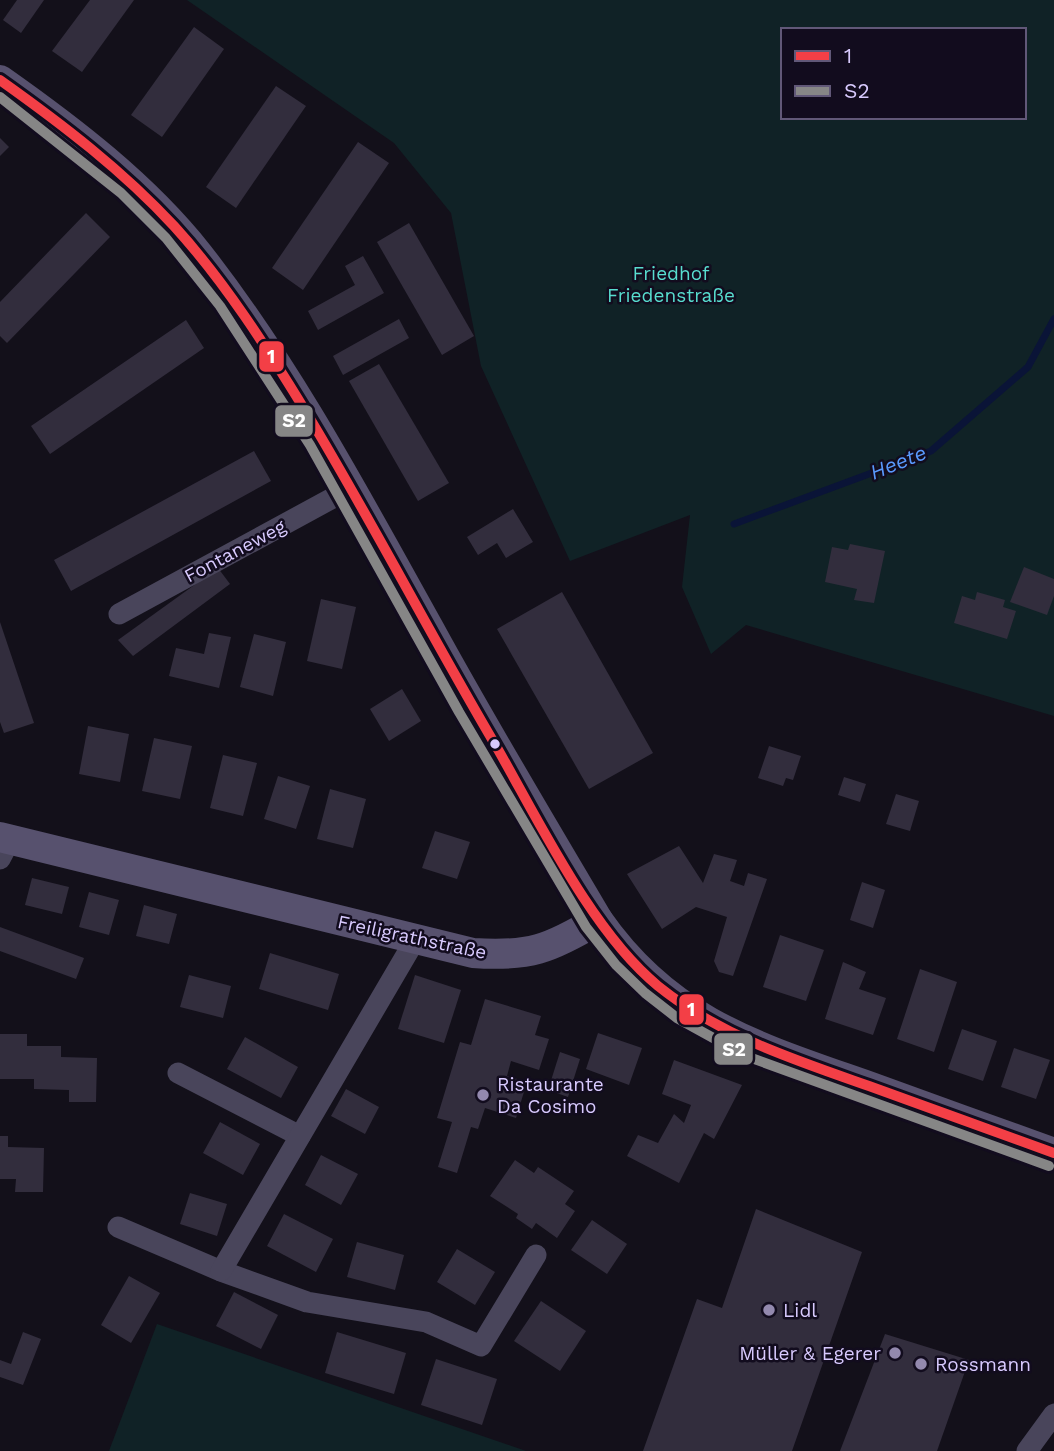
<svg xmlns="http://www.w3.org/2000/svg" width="1054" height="1451" font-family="'Work Sans',sans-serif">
	<rect width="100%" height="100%" fill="#13101a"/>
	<g fill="#102226" fill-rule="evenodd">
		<path d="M 187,0 L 1054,0 L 1054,716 L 746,625 L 711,654 L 682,587 L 690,515 L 570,561 L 481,366 L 451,213 L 394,143 ZM 783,30 L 1024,30 L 1024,117 L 783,117 Z"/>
		<path d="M 157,1324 L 526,1451 L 109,1451 Z"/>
	</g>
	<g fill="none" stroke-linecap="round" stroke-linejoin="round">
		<path stroke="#0a1437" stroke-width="7" d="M 734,524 L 931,451 L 1028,367 L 1054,319"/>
	</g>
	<g fill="#322d3d">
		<path d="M 17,0 L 44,0 L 21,33 L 3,20 Z"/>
		<path d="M 90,0 L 134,0 L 82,72 L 52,51 Z"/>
		<path d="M 194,27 L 224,49 L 162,137 L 131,115 Z"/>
		<path d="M 276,86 L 306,106 L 236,208 L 206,187 Z"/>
		<path d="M 0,138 L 9,147 L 0,156 Z"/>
		<path d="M 358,142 L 389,163 L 303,290 L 272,268 Z"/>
		<path d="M 86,213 L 110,237 L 7,343 L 0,336 L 0,302 Z"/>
		<path d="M 409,223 L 474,336 L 442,355 L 377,242 Z"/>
		<path d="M 363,256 L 384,293 L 318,330 L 308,311 L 355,285 L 345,266 Z"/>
		<path d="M 399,319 L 409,338 L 343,375 L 333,356 Z"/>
		<path d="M 186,320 L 204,348 L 50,454 L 31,426 Z"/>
		<path d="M 379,364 L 449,483 L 418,501 L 349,381 Z"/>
		<path d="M 254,451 L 271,481 L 71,591 L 54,560 Z"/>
		<path d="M 513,509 L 533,542 L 506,558 L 497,543 L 478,555 L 467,537 Z"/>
		<path d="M 850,544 L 885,551 L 874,603 L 854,600 L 857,589 L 825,582 L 832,547 L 848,550 Z"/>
		<path d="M 1024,567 L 1054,579 L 1054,596 L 1047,615 L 1010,602 Z"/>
		<path d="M 218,568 L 230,584 L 133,656 L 118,640 Z"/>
		<path d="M 562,592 L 653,753 L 589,789 L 497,629 Z"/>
		<path d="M 977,592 L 1005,600 L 1003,607 L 1016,611 L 1007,639 L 954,623 L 962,596 L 975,600 Z"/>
		<path d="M 321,599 L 356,607 L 342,669 L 307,661 Z"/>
		<path d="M 0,622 L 34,723 L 4,733 L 0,722 Z"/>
		<path d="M 209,633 L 231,637 L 219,688 L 169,676 L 176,648 L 204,654 Z"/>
		<path d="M 254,634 L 286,642 L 273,696 L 240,687 Z"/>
		<path d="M 402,689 L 421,721 L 389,741 L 370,709 Z"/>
		<path d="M 88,726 L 129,734 L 120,782 L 79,774 Z"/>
		<path d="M 154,738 L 192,746 L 180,799 L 142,791 Z"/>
		<path d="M 769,746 L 801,756 L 793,780 L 786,778 L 783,786 L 758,778 Z"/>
		<path d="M 223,755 L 257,763 L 243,816 L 210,808 Z"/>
		<path d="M 278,776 L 310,786 L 296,829 L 264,819 Z"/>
		<path d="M 844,777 L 866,784 L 860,802 L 838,795 Z"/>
		<path d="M 330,789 L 366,799 L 353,848 L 317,839 Z"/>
		<path d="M 896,794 L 919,801 L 910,831 L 886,824 Z"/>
		<path d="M 435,831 L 470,842 L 457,879 L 422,868 Z"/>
		<path d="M 679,846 L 703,883 L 714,854 L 737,860 L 730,881 L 744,886 L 748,873 L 767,879 L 733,976 L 719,972 L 714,961 L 727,917 L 696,907 L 662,929 L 627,874 Z"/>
		<path d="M 32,878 L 69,887 L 62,914 L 25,905 Z"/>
		<path d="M 862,882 L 885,890 L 873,928 L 850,920 Z"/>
		<path d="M 89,892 L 119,900 L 109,935 L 79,927 Z"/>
		<path d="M 144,905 L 177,914 L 169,944 L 136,936 Z"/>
		<path d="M 0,927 L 84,958 L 76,979 L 0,951 Z"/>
		<path d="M 780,935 L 824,950 L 806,1001 L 763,987 Z"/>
		<path d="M 270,953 L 339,974 L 328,1010 L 259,989 Z"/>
		<path d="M 843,962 L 866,972 L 859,989 L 886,998 L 873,1035 L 825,1019 Z"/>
		<path d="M 920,969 L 957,982 L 934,1052 L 897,1039 Z"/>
		<path d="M 189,975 L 231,986 L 223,1018 L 180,1007 Z"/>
		<path d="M 415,975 L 461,990 L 444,1043 L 398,1029 Z"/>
		<path d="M 485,999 L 541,1016 L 535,1035 L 549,1039 L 539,1070 L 511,1061 L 507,1076 L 527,1082 L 516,1118 L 485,1108 L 478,1129 L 471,1127 L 457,1173 L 438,1167 L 452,1122 L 437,1118 L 460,1042 L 471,1045 Z"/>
		<path d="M 962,1029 L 997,1041 L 983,1081 L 948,1069 Z"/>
		<path d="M 598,1033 L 642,1048 L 629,1085 L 586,1069 Z"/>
		<path d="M 0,1034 L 27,1034 L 27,1046 L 61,1046 L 61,1057 L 97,1058 L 96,1102 L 69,1102 L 69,1090 L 34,1089 L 34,1079 L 0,1079 Z"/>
		<path d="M 245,1037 L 298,1067 L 281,1098 L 227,1069 Z"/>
		<path d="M 1014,1048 L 1050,1060 L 1036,1099 L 1001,1087 Z"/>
		<path d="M 560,1052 L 580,1059 L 568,1097 L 548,1090 Z"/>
		<path d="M 674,1060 L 742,1085 L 714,1139 L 704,1133 L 679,1183 L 627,1156 L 638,1135 L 658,1143 L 674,1114 L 684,1123 L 691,1105 L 662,1094 Z"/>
		<path d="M 346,1089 L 379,1107 L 365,1134 L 331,1116 Z"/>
		<path d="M 220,1122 L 260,1144 L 243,1175 L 203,1153 Z"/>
		<path d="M 0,1136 L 8,1136 L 8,1147 L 44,1148 L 43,1192 L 15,1192 L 16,1179 L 0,1179 Z"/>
		<path d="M 321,1155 L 358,1174 L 341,1205 L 305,1185 Z"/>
		<path d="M 515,1160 L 534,1173 L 538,1167 L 574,1191 L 565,1204 L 575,1211 L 557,1238 L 536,1223 L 532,1229 L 516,1218 L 518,1214 L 490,1196 Z"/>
		<path d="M 190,1193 L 227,1204 L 217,1236 L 180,1224 Z"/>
		<path d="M 756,1209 L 862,1252 L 792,1451 L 643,1451 L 697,1299 L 722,1308 Z"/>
		<path d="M 284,1214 L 333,1239 L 316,1272 L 267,1246 Z"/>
		<path d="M 592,1220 L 627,1244 L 607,1274 L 571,1250 Z"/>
		<path d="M 357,1242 L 404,1255 L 395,1290 L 347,1277 Z"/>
		<path d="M 457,1249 L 495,1272 L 475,1305 L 437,1282 Z"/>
		<path d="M 129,1276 L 160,1293 L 131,1343 L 101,1325 Z"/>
		<path d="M 234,1292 L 278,1315 L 261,1349 L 216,1326 Z"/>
		<path d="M 541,1301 L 586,1331 L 560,1371 L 514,1341 Z"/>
		<path d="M 23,1332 L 41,1339 L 23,1385 L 0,1377 L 0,1360 L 11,1364 Z"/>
		<path d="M 337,1332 L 406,1353 L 394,1394 L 325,1373 Z"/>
		<path d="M 885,1334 L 969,1360 L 937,1451 L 840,1451 Z"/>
		<path d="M 436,1359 L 497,1379 L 482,1425 L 421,1405 Z"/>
	</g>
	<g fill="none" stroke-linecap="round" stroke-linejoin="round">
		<g stroke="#49455b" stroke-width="21">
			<path d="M 119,614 L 351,488"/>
			<path d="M 0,859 L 10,840"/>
			<path d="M 178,1073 L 300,1136"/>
			<path d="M 118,1227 L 221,1271 L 307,1302 L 426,1322 L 481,1346 L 536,1255"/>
			<path d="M 221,1271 L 415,940"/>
			<path d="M 1027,1451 L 1054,1414"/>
		</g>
		<g stroke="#57516e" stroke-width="30">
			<path d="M 0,80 C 71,130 144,186 198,254 C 289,370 359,503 431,632 C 484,729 542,825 598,920 C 669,1022 757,1047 868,1086 C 930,1108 992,1131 1054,1153"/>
			<path d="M 0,837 L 473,953 C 529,957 550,949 598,920"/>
		</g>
		<defs>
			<path id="bus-1" d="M 0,80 C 62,124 122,170 174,226 C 225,282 267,348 306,412 C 372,521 431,636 496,746 C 539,821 592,932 658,986 C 720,1036 795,1060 869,1086 C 931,1108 992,1131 1054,1153"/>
			<path id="bus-2" d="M 0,97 L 121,193 L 166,238 L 220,306 L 310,445 L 459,712 L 586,927 L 616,965 L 645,993 L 677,1018 L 746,1056 L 1049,1166"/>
		</defs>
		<use href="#bus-1" stroke="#120c1e" stroke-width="16"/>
		<use href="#bus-2" stroke="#120c1e" stroke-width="16"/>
		<use href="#bus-1" stroke="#f33f46" stroke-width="10"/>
		<use href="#bus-2" stroke="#868686" stroke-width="10"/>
	</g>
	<circle fill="#d8cafe" stroke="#120c1e" stroke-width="2.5" cx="495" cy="744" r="6"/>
	<g fill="#9389ae" stroke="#120c1e" stroke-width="2.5">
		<circle cx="483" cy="1095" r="7"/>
		<circle cx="769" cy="1310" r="7"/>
		<circle cx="895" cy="1353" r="7"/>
		<circle cx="921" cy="1364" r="7"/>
	</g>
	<g text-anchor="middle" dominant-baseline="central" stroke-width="5" stroke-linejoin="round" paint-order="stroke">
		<g font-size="19" fill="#58ddcf" stroke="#120c1e">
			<text x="671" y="273">Friedhof<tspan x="671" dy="22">Friedenstraße</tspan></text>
		</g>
		<g font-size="19" fill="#d8cafe" stroke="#120c1e">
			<text transform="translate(235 551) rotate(-28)">Fontaneweg</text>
			<text transform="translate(412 937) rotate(12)">Freiligrathstraße</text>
		</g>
		<g font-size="19" fill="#d8cafe" stroke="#120c1e" text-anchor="start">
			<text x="497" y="1084">Ristaurante<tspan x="497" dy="22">Da Cosimo</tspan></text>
			<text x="783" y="1310">Lidl</text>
			<text x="881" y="1353" text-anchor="end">Müller &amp; Egerer</text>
			<text x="935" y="1364">Rossmann</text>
		</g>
		<g font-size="21" font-style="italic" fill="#5999fd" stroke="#120c1e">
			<text transform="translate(898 462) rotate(-22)">Heete</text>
		</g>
	</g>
	<g stroke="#120c1e" stroke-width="2.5">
		<rect x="258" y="340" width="27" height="33" rx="7" fill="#f33f46"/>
		<rect x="274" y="404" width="40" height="34" rx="7" fill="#868686"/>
		<rect x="678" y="993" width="27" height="33" rx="7" fill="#f33f46"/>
		<rect x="713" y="1032" width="41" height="34" rx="7" fill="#868686"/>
	</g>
	<g font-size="19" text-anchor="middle" font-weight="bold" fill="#fff">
		<text x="271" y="363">1</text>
		<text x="294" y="427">S2</text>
		<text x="691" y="1016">1</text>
		<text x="734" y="1056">S2</text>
	</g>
	<rect x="781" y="28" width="245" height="91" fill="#120c1e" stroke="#615878" stroke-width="2"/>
	<rect x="795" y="51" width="35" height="10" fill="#f33f46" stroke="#615878" stroke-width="2"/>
	<text x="844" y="63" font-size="21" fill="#d8cafe">1</text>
	<rect x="795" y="86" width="35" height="10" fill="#868686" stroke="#615878" stroke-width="2"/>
	<text x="844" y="98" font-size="21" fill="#d8cafe">S2</text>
</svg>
